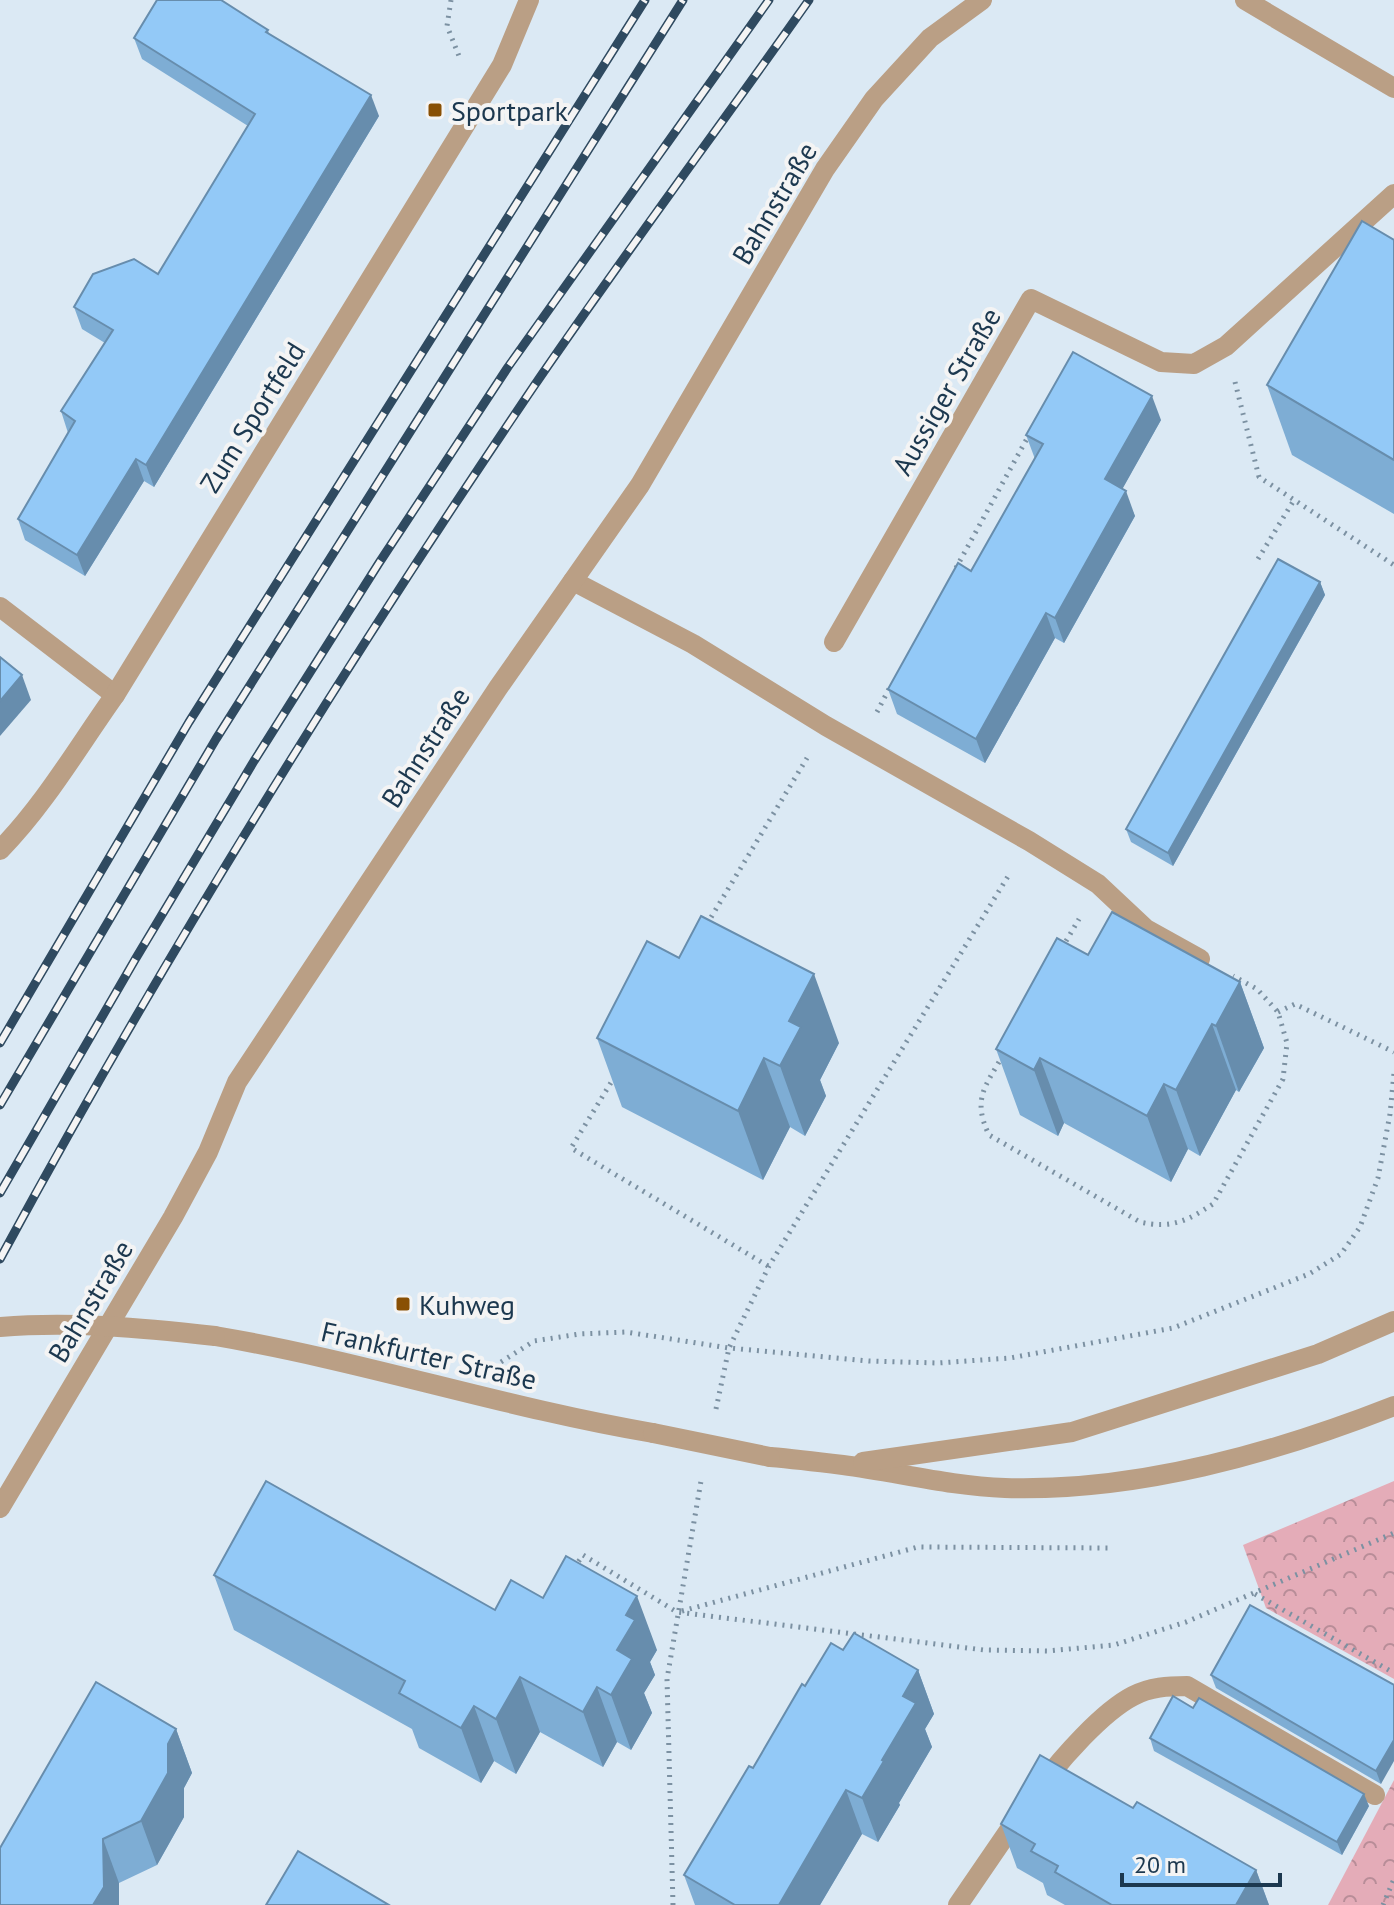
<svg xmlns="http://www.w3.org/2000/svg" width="1394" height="1905" font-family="'PT Sans',sans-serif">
	<defs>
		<pattern id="park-crowns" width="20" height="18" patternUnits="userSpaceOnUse" patternTransform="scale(2)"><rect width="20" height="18" fill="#e4acb8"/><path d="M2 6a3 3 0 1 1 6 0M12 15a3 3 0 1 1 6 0" fill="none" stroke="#b88d98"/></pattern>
	</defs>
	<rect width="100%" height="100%" fill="#dbe9f4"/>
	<g fill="url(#park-crowns)">
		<path d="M 1394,1481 L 1394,1679 L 1266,1608 L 1243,1545 Z"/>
		<path d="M 1394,1780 L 1394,1905 L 1328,1905 Z"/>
	</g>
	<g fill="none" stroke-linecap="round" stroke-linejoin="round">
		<g stroke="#7c91a2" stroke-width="5" stroke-dasharray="2 6" stroke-linecap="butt">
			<path d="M 451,0 L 447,26 L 461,61"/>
			<path d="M 1235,382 L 1259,477 L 1394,565"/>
			<path d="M 1258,559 L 1294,500"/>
			<path d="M 956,568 L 1030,433"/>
			<path d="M 877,712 L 891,685"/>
			<path d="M 707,924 L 807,758"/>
			<path d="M 1062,948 L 1079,919"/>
			<path d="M 1278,1012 L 1295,1004 L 1394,1052"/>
			<path d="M 1003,1055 C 985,1087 972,1099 989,1135 L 1140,1222 C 1171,1229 1187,1221 1213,1204 L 1283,1079 L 1287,1043 L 1278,1012 L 1257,989 L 1233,976"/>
			<path d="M 615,1076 L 571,1148 L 768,1266"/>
			<path d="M 501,1362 L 534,1341 L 579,1334 L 626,1332 L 729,1348 L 869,1361 L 938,1363 L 1010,1358 L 1173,1328 L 1309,1274 L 1341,1254 L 1360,1227 L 1378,1178 L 1390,1114 L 1394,1073"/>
			<path d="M 716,1409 L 729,1348 L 769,1266 L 1010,873"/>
			<path d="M 574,1568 L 583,1555 L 677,1612 L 984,1650 L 1047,1651 L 1114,1645 L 1186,1622 L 1394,1533"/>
			<path d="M 1255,1594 L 1394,1673"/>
			<path d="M 682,1611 L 918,1547 L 1111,1548"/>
			<path d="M 673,1905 L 667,1679 L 701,1481"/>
			<path d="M 1383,1905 L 1394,1879"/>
		</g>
		<g stroke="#ba9f85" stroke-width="20">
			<path d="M 573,581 L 693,644 L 826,726 L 1029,841 L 1098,884 L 1146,929 L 1200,959"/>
			<path d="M 1040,1787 C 1061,1759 1102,1712 1133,1696 C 1150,1687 1168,1686 1187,1686 L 1375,1795"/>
			<path d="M 958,1905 L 1021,1813"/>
		</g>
		<g stroke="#ba9f85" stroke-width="20">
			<path d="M 1245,0 L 1394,88"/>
			<path d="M 0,607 L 115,695"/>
			<path d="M 834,642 L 1031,299 L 1161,362 L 1194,364 L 1226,346 L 1394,194"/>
			<path d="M 0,850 C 45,804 78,747 115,695 L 502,65 L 529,0"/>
			<path d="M 0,1508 L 173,1217 L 208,1152 L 237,1082 L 498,688 L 640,485 L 825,169 L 874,99 L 930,38 L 982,0"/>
		</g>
		<g stroke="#ba9f85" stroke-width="20">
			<path d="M 215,1336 C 363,1361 505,1408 653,1433"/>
			<path d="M 770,1457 C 794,1459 819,1462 843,1465 C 897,1472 950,1486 1005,1488 C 1137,1492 1272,1454 1394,1406"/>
			<path d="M 863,1462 L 1072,1432 L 1318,1354 L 1394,1321"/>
		</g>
		<defs>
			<g id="rail">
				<path d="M 0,1043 L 189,722 L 645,0"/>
				<path d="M 0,1105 L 216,739 L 683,0"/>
				<path d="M 0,1193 L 136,958 L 254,761 L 379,563 L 508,367 L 769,0"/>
				<path d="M 0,1259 C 162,959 343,668 534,386 C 623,256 718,129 809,0"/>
			</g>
		</defs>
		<use href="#rail" stroke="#2f4a60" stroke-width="9"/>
		<use href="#rail" stroke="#f4f4f4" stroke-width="6" stroke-dasharray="18" stroke-linecap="butt"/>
		<g stroke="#ba9f85" stroke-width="20">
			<path d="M 0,1327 C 73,1321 143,1328 215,1336"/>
			<path d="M 653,1433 L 770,1457"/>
		</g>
	</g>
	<g fill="#7eadd4">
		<path d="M 268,30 L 269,34 L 379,116 L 154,487 L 144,481 L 85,576 L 25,540 L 18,519 L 68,433 L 61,411 L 105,343 L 82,329 L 74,307 L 158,274 L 248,126 L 142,59 L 134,38 Z"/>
		<path d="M 1394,240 L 1394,514 L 1292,455 L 1267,385 Z"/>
		<path d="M 1161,420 L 1122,489 L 1135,516 L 1064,643 L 1055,638 L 985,763 L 897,714 L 888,689 L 971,571 L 1035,459 L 1026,435 Z"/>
		<path d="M 1320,582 L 1325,595 L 1173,866 L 1131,842 L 1126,829 Z"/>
		<path d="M 1088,955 L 1240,982 L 1264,1048 L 1239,1092 L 1236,1090 L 1200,1156 L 1188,1149 L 1171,1182 L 1064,1123 L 1058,1136 L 1020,1115 L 996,1049 Z"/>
		<path d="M 597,1038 L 839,1043 L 820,1080 L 826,1096 L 805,1136 L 790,1127 L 763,1180 L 622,1107 Z"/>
		<path d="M 214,1575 L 495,1610 L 543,1598 L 657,1650 L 650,1662 L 655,1675 L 644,1693 L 652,1713 L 631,1750 L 617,1742 L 603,1767 L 540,1732 L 516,1774 L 494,1761 L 481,1783 L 419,1748 L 412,1729 L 234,1630 Z"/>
		<path d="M 843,1650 L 918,1670 L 934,1714 L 925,1729 L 932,1747 L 899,1803 L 900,1805 L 878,1842 L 862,1834 L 820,1905 L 695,1905 L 684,1875 L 805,1686 Z"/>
		<path d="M 1211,1675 L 1394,1685 L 1381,1784 L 1216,1688 Z"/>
		<path d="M 176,1729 L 192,1773 L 184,1788 L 184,1817 L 157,1865 L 119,1883 L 0,1905 Z"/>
		<path d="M 1150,1738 L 1369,1806 L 1342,1855 L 1154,1751 Z"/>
		<path d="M 1133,1808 L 1256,1870 L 1269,1905 L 1065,1905 L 1047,1895 L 1043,1883 L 1017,1868 L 1001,1824 Z"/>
	</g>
	<g fill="#678dad">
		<path d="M 371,95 L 379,116 L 154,487 L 146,465 Z"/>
		<path d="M 1152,396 L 1161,420 L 1114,504 L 1105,479 Z"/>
		<path d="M 136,459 L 144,481 L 85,576 L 77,555 Z"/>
		<path d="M 1126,491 L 1135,516 L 1064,643 L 1055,618 Z"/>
		<path d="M 1320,582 L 1325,595 L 1173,866 L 1168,853 Z"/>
		<path d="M 1046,613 L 1055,638 L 985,763 L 976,739 Z"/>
		<path d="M 22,675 L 31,700 L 0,736 L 0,701 Z"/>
		<path d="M 814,974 L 839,1043 L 820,1080 L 826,1096 L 805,1136 L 780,1066 L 789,1021 Z"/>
		<path d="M 1240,982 L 1264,1048 L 1239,1092 L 1216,1026 Z"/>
		<path d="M 1212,1024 L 1236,1090 L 1200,1156 L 1176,1090 Z"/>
		<path d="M 764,1058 L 790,1127 L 763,1180 L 738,1111 Z"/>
		<path d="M 1040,1058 L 1064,1123 L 1058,1136 L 1034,1070 Z"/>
		<path d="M 1164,1084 L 1188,1149 L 1171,1182 L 1147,1116 Z"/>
		<path d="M 637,1596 L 657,1650 L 650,1662 L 655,1675 L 644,1693 L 652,1713 L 631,1750 L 611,1695 L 617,1650 L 626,1615 Z"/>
		<path d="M 918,1670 L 934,1714 L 925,1729 L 932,1747 L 899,1803 L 900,1805 L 878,1842 L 862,1798 L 882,1760 L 903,1696 Z"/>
		<path d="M 520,1677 L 540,1732 L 516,1774 L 496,1719 Z"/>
		<path d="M 597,1687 L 617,1742 L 603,1767 L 583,1712 Z"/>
		<path d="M 474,1706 L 494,1761 L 481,1783 L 461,1728 Z"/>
		<path d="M 176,1729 L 192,1773 L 184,1788 L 184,1817 L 157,1865 L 141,1821 L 168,1744 Z"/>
		<path d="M 1394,1740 L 1394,1761 L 1381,1784 L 1376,1771 Z"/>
		<path d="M 846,1790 L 862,1834 L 820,1905 L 779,1905 Z"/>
		<path d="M 1364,1794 L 1369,1806 L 1342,1855 L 1337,1842 Z"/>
		<path d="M 103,1839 L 119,1883 L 119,1905 L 93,1905 Z"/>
		<path d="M 1256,1870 L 1269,1905 L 1236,1905 Z"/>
	</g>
	<g fill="#93c9f7" stroke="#678dad" stroke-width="2">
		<path d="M 157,0 L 221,0 L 268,30 L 266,32 L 371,95 L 146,465 L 136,459 L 77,555 L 18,519 L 75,421 L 61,411 L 113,330 L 74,307 L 93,274 L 134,259 L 158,274 L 255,114 L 134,38 Z"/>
		<path d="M 1362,221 L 1394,240 L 1394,460 L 1267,385 Z"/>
		<path d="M 1073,352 L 1152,396 L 1105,479 L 1126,491 L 1055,618 L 1046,613 L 976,739 L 888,689 L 958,563 L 971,571 L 1043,444 L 1026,435 Z"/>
		<path d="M 1278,559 L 1320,582 L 1168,853 L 1126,829 Z"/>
		<path d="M 0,657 L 22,675 L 0,701 Z"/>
		<path d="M 1112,912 L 1240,982 L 1216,1026 L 1212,1024 L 1176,1090 L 1164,1084 L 1147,1116 L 1040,1058 L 1034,1070 L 996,1049 L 1057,938 L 1088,955 Z"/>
		<path d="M 701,916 L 814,974 L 789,1021 L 801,1027 L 780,1066 L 764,1058 L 738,1111 L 597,1038 L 647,941 L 679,958 Z"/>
		<path d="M 266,1481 L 495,1610 L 511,1580 L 543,1598 L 566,1556 L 637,1596 L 626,1615 L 635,1620 L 617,1650 L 632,1659 L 611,1695 L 597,1687 L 583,1712 L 520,1677 L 496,1719 L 474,1706 L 461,1728 L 399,1693 L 405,1681 L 214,1575 Z"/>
		<path d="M 1250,1605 L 1394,1685 L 1394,1740 L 1376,1771 L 1211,1675 Z"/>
		<path d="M 854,1633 L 918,1670 L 903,1696 L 916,1703 L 882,1760 L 884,1761 L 862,1798 L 846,1790 L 779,1905 L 735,1905 L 684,1875 L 749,1766 L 753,1768 L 802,1684 L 805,1686 L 831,1643 L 843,1650 Z"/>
		<path d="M 96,1682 L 176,1729 L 168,1744 L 168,1773 L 141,1821 L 103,1839 L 104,1887 L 93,1905 L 0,1905 L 0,1848 Z"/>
		<path d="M 1173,1696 L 1193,1708 L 1199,1698 L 1364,1794 L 1337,1842 L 1150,1738 Z"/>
		<path d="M 1040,1755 L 1133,1808 L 1137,1802 L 1256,1870 L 1236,1905 L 1112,1905 L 1055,1872 L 1058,1866 L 1031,1851 L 1035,1844 L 1001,1824 Z"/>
		<path d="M 298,1851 L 389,1905 L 266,1905 Z"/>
	</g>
	<g fill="#895004" stroke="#f4f4f4" stroke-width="3">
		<rect x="427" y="102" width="16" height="16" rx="4"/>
		<rect x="395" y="1296" width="16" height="16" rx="4"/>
	</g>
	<g text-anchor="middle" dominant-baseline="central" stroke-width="8" stroke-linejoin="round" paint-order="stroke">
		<g font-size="28" fill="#1c384f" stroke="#f4f4f4" text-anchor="start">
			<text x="451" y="110">Sportpark</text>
			<text x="419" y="1304">Kuhweg</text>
		</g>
		<g font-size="28" fill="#1c384f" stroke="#f4f4f4">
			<text transform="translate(774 203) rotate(-59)">Bahnstraße</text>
			<text transform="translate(946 391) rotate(-60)">Aussiger Straße</text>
			<text transform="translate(252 417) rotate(-58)">Zum Sportfeld</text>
			<text transform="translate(425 747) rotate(-57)">Bahnstraße</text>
			<text transform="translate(90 1301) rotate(-59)">Bahnstraße</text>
			<text transform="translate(429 1355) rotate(13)">Frankfurter Straße</text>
		</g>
	</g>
	<path d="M1122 1873v12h158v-12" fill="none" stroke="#1c384f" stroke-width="4"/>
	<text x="1134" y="1873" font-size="24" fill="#1c384f" stroke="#f4f4f4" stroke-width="6" paint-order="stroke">20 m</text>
</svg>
